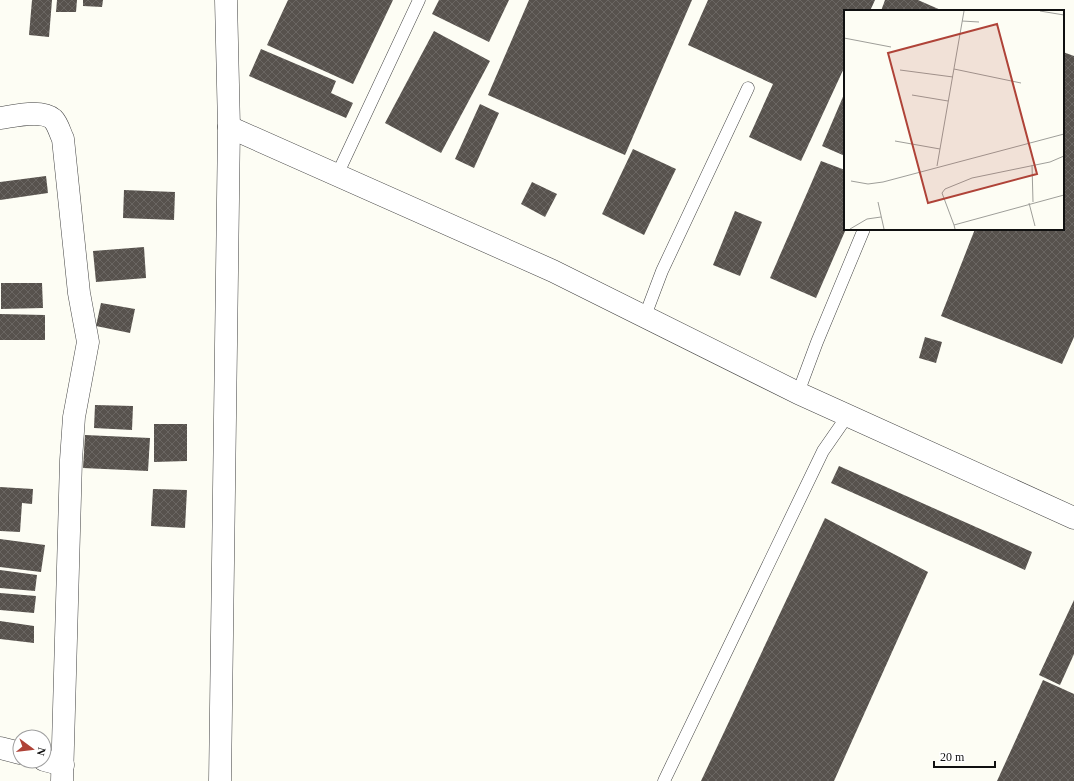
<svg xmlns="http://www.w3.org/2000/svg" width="1074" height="781" font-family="Georgia,serif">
	<defs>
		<pattern id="building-cross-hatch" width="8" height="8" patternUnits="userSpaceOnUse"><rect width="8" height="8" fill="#57524d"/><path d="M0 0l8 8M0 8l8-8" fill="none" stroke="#6a6662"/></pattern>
	</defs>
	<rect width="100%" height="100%" fill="#fdfdf4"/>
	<g fill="url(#building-cross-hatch)">
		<path d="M 32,0 L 52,0 L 49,37 L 29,35 Z"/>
		<path d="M 57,0 L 77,0 L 76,12 L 56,12 Z"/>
		<path d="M 83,0 L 103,0 L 102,7 L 83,6 Z"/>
		<path d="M 288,0 L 393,0 L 353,84 L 267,45 Z"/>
		<path d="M 439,0 L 509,0 L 489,42 L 432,14 Z"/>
		<path d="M 529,0 L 692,0 L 625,155 L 488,95 Z"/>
		<path d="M 708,0 L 875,0 L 870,11 L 845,11 L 845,66 L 801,161 L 749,137 L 773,84 L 688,45 Z"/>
		<path d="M 885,0 L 918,0 L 943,11 L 881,11 Z"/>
		<path d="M 434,31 L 490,61 L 441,153 L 385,123 Z"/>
		<path d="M 261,49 L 336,81 L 331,93 L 353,103 L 346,118 L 249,76 Z"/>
		<path d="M 1063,52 L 1074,56 L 1074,337 L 1062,364 L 941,316 L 975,229 L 1063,229 Z"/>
		<path d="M 845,92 L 845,156 L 822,146 Z"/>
		<path d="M 480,104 L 499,113 L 474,168 L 455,159 Z"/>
		<path d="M 633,149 L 676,169 L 644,235 L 602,214 Z"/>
		<path d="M 821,161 L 845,170 L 846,229 L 816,298 L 770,278 Z"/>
		<path d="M 46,176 L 48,193 L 0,200 L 0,182 Z"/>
		<path d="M 532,182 L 557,194 L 545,217 L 521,204 Z"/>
		<path d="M 124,190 L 175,192 L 174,220 L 123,218 Z"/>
		<path d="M 735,211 L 762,222 L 740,276 L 713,265 Z"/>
		<path d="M 144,247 L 146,278 L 96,282 L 93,251 Z"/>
		<path d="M 1,283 L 42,283 L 43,308 L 1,309 Z"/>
		<path d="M 101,303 L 135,309 L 130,333 L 96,326 Z"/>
		<path d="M 0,314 L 45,315 L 45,340 L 0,340 Z"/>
		<path d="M 925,337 L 942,342 L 936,363 L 919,358 Z"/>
		<path d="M 95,405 L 133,406 L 132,430 L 94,428 Z"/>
		<path d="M 154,424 L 187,424 L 187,461 L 154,462 Z"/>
		<path d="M 85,435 L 150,438 L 148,471 L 83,468 Z"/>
		<path d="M 839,466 L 1032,552 L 1025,570 L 831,483 Z"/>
		<path d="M 0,487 L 33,489 L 32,504 L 22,503 L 20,532 L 0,531 Z"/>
		<path d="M 153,489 L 187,490 L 185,528 L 151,526 Z"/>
		<path d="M 825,518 L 928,572 L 834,781 L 701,781 Z"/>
		<path d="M 0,539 L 45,545 L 41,572 L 0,567 Z"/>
		<path d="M 0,570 L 37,575 L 35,591 L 0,588 Z"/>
		<path d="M 0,593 L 36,596 L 34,613 L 0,610 Z"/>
		<path d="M 1074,600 L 1074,654 L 1060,685 L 1039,675 Z"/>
		<path d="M 0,621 L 34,626 L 34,643 L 0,639 Z"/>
		<path d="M 1043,680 L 1074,694 L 1074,781 L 997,781 Z"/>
	</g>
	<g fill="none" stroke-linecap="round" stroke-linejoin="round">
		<defs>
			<g id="service">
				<path d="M 337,175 L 419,0"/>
				<path d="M 645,316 L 662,271 L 748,88"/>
				<path d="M 798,393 L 817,342 L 864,229"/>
				<path d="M 664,781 L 823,451 L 848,415"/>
			</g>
			<g id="minor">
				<path d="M 0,118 C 15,116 41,109 53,119 C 58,124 60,133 63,139 L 79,293 L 88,342 L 74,417 L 71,460 L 62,781"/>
				<path d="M 229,127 L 553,271 L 798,393 L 1074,518"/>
				<path d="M 0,748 L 20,753"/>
				<path d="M 44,760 L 63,765"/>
				<path d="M 220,781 L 229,127 L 226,0"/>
			</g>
		</defs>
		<use href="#service" stroke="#434343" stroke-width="13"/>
		<use href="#minor" stroke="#434343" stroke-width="23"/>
		<use href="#service" stroke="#fff" stroke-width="12"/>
		<use href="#minor" stroke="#fff" stroke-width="22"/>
	</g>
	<g transform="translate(844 10)">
		<rect width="220" height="220" fill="#fdfdf4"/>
		<path fill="none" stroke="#9e9e99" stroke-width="1" d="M 196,1 L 220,5M 118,11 L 135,12M 0,28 L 47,37M 110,59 L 177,73M 56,60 L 109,67M 68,85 L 104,91M 51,131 L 96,139M 188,155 L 189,192M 93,156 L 120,1M 7,171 L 24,174 L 39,172 L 220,124M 34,192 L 40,219M 185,193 L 191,216M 110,215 L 98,183 L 101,179 L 128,168 L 206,152 L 220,146M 6,219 L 23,209 L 37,207M 111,219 L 110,215 L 220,185"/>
		<path fill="#af4338" fill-opacity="0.15" stroke="#af4338" stroke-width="2" d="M 153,14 L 193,164 L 84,193 L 44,43 Z"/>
		<rect width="220" height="220" fill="none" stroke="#101010" stroke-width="2"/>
	</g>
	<g transform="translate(32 749) rotate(105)"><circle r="19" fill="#ffffff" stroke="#9f9f9f"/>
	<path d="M0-3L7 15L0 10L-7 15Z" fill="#af4338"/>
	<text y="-6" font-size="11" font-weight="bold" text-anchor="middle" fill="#101010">N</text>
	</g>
	<path d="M934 761v6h61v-6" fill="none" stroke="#101010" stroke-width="2"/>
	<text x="940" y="761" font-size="12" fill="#101010" stroke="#ffffff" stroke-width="3" paint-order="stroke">20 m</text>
</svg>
